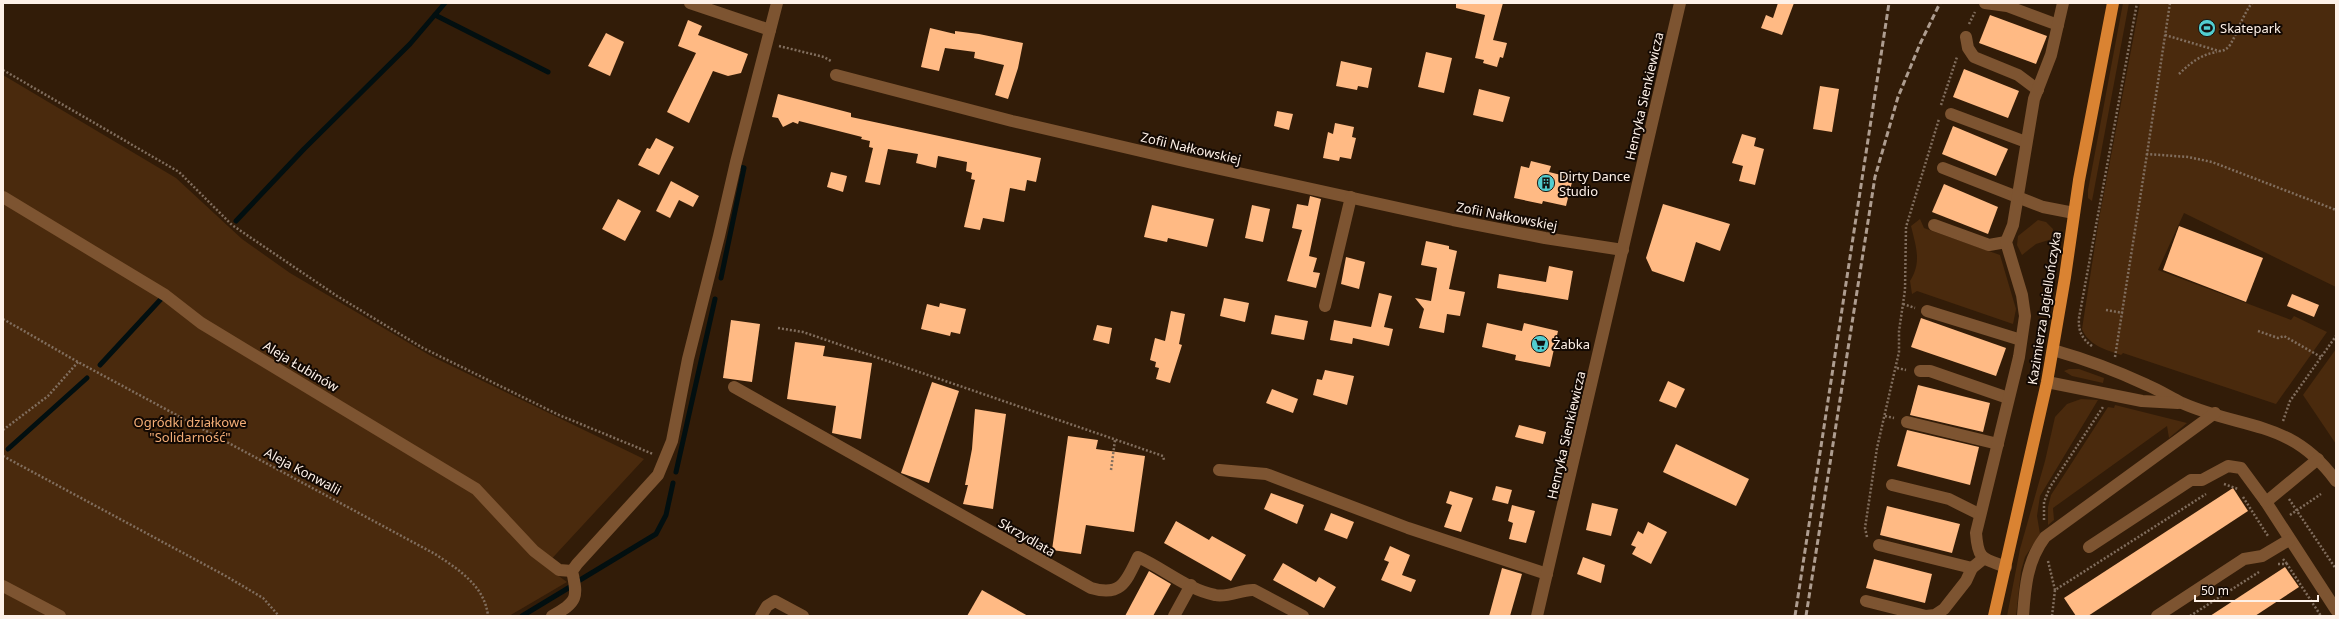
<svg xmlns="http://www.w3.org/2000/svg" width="2339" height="619" font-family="'Noto Sans',sans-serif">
	<rect width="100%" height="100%" fill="#321c08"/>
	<g fill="#4a2a0d">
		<path d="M 2123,3 L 2129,3 L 2092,201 L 2088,198 L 2088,190 Z"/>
		<path d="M 2140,3 L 2336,3 L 2336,287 L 2184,213 L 2158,270 L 2291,320 L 2294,316 L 2327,332 L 2276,404 L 2123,353 L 2121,355 C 2106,350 2088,345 2082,329 L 2099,219 Z"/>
		<path d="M 3,75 L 176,178 L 242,239 L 290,273 L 431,356 L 644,459 L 545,566 L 567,582 L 509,616 L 3,616 Z"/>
		<path d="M 1920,219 L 1924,228 L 2000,255 L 2016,309 L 2013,324 L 1917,291 L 1912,294 L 1910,281 C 1922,262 1916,247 1911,226 Z"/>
		<path d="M 2038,220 L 2046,222 L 2053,229 L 2052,239 L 2036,244 L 2022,255 L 2017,245 L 2018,236 Z"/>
		<path d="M 2336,349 L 2336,444 L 2303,395 Z"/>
		<path d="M 2069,369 L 2079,369 L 2104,378 L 2103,383 L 2072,376 L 2064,371 Z"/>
		<path d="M 2081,399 L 2098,400 L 2040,496 L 2037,516 L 2040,534 L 2025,557 L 2021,571 L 2016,616 L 2007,616 L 2020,549 L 2045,461 L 2055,417 L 2067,404 Z"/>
		<path d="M 2115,405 L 2187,423 L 2169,438 L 2167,426 L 2053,508 L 2054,520 L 2048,525 L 2048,507 L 2051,495 L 2108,407 L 2114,408 Z"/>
	</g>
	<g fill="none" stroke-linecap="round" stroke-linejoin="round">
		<g stroke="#020f10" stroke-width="5">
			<path d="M 435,15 L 548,72"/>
			<path d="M 236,221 L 304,149 L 410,44 L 445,3"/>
			<path d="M 721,278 L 744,168 L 740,167"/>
			<path d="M 100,365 L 161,299"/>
			<path d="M 8,449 L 87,378"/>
			<path d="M 676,472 L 715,299"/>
			<path d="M 580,580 L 656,534 L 666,515 L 673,483"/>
			<path d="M 522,616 L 570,587"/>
		</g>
	</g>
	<g fill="#ffba84">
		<path d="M 1456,3 L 1503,3 L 1493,40 L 1507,43 L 1503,58 L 1500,57 L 1497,67 L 1483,63 L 1484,60 L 1475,58 L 1485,15 L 1456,8 Z"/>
		<path d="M 1778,3 L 1794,3 L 1782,35 L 1761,28 L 1766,15 L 1773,18 Z"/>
		<path d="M 1990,15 L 2047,36 L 2036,64 L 1979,43 Z"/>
		<path d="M 688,20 L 702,26 L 698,35 L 748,54 L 741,73 L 728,76 L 713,71 L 689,123 L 667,112 L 696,53 L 678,46 Z"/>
		<path d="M 930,28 L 955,34 L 955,31 L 979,34 L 1023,43 L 1018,68 L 1008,99 L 995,95 L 1004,65 L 974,58 L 975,52 L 945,48 L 939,71 L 921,67 Z"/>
		<path d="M 606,33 L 624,42 L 610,76 L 588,66 Z"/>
		<path d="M 1426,52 L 1452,58 L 1444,93 L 1418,87 Z"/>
		<path d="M 1341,61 L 1372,68 L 1368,88 L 1358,86 L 1357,90 L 1336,86 Z"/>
		<path d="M 1964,69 L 2019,91 L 2008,118 L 1953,97 Z"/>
		<path d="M 1820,86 L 1839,89 L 1832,132 L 1813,129 Z"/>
		<path d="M 1479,89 L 1510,97 L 1503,122 L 1473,115 Z"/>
		<path d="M 778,94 L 851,113 L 851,117 L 1041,158 L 1036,182 L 1027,180 L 1025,191 L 1010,188 L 1004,222 L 983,218 L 980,230 L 964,227 L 975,180 L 971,179 L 972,173 L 966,171 L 967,162 L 938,156 L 936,168 L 916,163 L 918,154 L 888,149 L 880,185 L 865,182 L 873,148 L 869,147 L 870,141 L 861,139 L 862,137 L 799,121 L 798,124 L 793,122 L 783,127 L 778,118 L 772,117 Z"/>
		<path d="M 1277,111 L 1293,114 L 1289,130 L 1274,126 Z"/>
		<path d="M 1335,123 L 1354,127 L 1352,137 L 1356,138 L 1351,159 L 1340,157 L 1339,161 L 1323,158 L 1328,132 L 1333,134 Z"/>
		<path d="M 1953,126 L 2008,149 L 1996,176 L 1942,154 Z"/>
		<path d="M 1742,134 L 1756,138 L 1754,146 L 1764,149 L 1755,185 L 1739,181 L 1743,166 L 1732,163 Z"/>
		<path d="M 656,138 L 674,147 L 659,175 L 638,165 L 647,148 L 650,149 Z"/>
		<path d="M 1531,161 L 1551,166 L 1549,172 L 1573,178 L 1566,206 L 1543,201 L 1542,204 L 1514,198 L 1521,166 L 1529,168 Z"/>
		<path d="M 831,172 L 847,176 L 843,192 L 827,187 Z"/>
		<path d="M 671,181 L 699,196 L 693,207 L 679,200 L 670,218 L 656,211 Z"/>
		<path d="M 1944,184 L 1998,207 L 1988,234 L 1932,212 Z"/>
		<path d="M 1310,196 L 1321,199 L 1309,256 L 1317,258 L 1313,272 L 1320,273 L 1316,288 L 1287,281 L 1302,230 L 1292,228 L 1297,204 L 1308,206 Z"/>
		<path d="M 618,199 L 641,211 L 625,241 L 602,229 Z"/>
		<path d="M 1663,204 L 1730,224 L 1720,251 L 1696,242 L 1684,282 L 1652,271 L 1646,258 Z"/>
		<path d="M 1152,205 L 1214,219 L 1207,247 L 1168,238 L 1167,242 L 1144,237 Z"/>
		<path d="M 1252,205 L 1270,209 L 1263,242 L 1245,238 Z"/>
		<path d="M 2179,226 L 2263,258 L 2246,302 L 2163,270 Z"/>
		<path d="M 1426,241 L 1449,246 L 1449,249 L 1457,251 L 1449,289 L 1465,292 L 1460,316 L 1447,314 L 1444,333 L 1419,328 L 1424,309 L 1415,298 L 1431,301 L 1437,268 L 1421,265 Z"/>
		<path d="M 1346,257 L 1365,262 L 1359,289 L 1341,284 Z"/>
		<path d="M 1549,266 L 1573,271 L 1568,300 L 1497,288 L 1499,274 L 1546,282 Z"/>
		<path d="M 1379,293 L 1392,296 L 1384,327 L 1393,329 L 1389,346 L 1353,338 L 1352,344 L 1330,340 L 1334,320 L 1371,327 Z"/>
		<path d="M 2292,294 L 2319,305 L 2314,317 L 2287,306 Z"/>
		<path d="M 1224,298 L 1249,303 L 1245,322 L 1220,316 Z"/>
		<path d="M 940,303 L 966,309 L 960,334 L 951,332 L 950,336 L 921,329 L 927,304 L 939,307 Z"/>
		<path d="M 1171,311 L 1185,314 L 1179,344 L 1182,345 L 1170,383 L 1156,379 L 1159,368 L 1155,367 L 1156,362 L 1150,360 L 1155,338 L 1165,341 Z"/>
		<path d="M 1275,315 L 1308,321 L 1304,340 L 1271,334 Z"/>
		<path d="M 1921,318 L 2006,348 L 1996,376 L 1911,347 Z"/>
		<path d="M 731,320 L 760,324 L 752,382 L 723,378 Z"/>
		<path d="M 1487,323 L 1522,331 L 1524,323 L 1558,331 L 1550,367 L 1515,360 L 1516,355 L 1482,347 Z"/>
		<path d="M 1097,325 L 1112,328 L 1109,344 L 1093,340 Z"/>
		<path d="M 795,342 L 825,346 L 823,356 L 872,363 L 861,439 L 832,433 L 836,406 L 787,399 Z"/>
		<path d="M 1325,370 L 1354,376 L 1347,405 L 1313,395 L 1317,379 L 1322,380 Z"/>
		<path d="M 1668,381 L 1685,389 L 1676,408 L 1659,401 Z"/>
		<path d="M 932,382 L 959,391 L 929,483 L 901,473 Z"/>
		<path d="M 1918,385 L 1990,403 L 1983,432 L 1910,415 Z"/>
		<path d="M 1272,389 L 1298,399 L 1293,413 L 1266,403 Z"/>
		<path d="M 975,409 L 1006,414 L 993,509 L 963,504 L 968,485 L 965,485 L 972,449 Z"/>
		<path d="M 1519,425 L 1546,432 L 1543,444 L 1515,437 Z"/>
		<path d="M 1907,430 L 1979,447 L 1970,485 L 1897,466 Z"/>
		<path d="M 1068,436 L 1098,440 L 1096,449 L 1145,456 L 1134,532 L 1086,525 L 1081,554 L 1052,550 Z"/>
		<path d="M 1676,444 L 1749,479 L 1736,506 L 1663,472 Z"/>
		<path d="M 1496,486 L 1512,490 L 1508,504 L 1492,500 Z"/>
		<path d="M 2233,488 L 2248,511 L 2088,616 L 2076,616 L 2064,598 Z"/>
		<path d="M 1450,491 L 1473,498 L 1461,532 L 1444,527 L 1452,505 L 1446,503 Z"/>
		<path d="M 1271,493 L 1304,505 L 1297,524 L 1264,509 Z"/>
		<path d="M 1592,503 L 1618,509 L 1611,536 L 1586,530 Z"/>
		<path d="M 1512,505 L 1535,511 L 1526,543 L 1509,539 L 1513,523 L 1508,521 Z"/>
		<path d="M 1887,506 L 1960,524 L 1952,553 L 1880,535 Z"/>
		<path d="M 1331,513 L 1354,522 L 1347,539 L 1324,530 Z"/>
		<path d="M 1176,521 L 1209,540 L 1212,536 L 1246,555 L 1231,581 L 1164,543 Z"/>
		<path d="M 1648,522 L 1667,532 L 1651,564 L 1632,554 L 1636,547 L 1631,545 L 1638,531 L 1643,534 Z"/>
		<path d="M 1390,546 L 1410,555 L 1402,575 L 1416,580 L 1411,592 L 1381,580 L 1389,562 L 1384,560 Z"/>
		<path d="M 1583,557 L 1605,565 L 1601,583 L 1577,574 Z"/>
		<path d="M 1874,559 L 1932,574 L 1925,603 L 1866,588 Z"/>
		<path d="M 1283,563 L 1316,582 L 1319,577 L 1336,587 L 1324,608 L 1273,580 Z"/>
		<path d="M 2285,567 L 2299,587 L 2255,616 L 2210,616 Z"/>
		<path d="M 1502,568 L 1522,574 L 1510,616 L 1489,616 Z"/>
		<path d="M 1149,571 L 1171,584 L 1153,616 L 1125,616 Z"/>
		<path d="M 982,590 L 1028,616 L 967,616 Z"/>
	</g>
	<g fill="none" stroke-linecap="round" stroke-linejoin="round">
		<g stroke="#816e5e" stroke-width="2.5" stroke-dasharray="2 2" stroke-linecap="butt">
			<path d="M 2170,3 L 2147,154 L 2188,157 L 2212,162 L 2336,210"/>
			<path d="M 1969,24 L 1975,12"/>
			<path d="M 2165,35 L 2219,51 C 2224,51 2227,49 2230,45 C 2238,32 2242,16 2252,3"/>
			<path d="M 779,46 L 824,57 L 831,61"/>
			<path d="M 3,70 L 179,172 L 232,225 L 337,296 L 423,348 L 559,415 L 653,454"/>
			<path d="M 2179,74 C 2190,63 2202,54 2217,52"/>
			<path d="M 1941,105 L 1957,57"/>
			<path d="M 1903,304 L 1915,308"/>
			<path d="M 2106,310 L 2123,313"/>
			<path d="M 3,319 L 78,362 L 435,554 C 458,569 485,586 488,616"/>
			<path d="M 778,328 L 803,332 L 1163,456 L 1164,460"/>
			<path d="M 2258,331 L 2278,338 L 2284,336 L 2321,357"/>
			<path d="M 2092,346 C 2082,339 2078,331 2079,318 L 2137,3"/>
			<path d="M 2115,357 L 2147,154"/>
			<path d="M 1897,368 L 1906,370"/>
			<path d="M 1885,416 L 1894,418"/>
			<path d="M 2283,421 L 2290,401 L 2336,336"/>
			<path d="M 3,430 L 48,396 L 78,362"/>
			<path d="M 3,456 L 224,575 L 263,598 L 279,616"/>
			<path d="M 1111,470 L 1115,440"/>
			<path d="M 2224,484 L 2238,489"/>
			<path d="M 2243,497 L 2268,536"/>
			<path d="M 2289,499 L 2336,569"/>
			<path d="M 2290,515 L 2321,494"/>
			<path d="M 2044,520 L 2044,502 L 2050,487 L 2103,407"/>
			<path d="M 1867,537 L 1865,528 L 1877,448 L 1899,352 L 1899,331 L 1905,290 L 1906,227 L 1939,119"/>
			<path d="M 2283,559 L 2287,564"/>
			<path d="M 2048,561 L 2055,590"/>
			<path d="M 2278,564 L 2287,564 L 2321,616"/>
			<path d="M 2052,616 L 2055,590 L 2206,494"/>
			<path d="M 2190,616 L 2259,572"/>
		</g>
		<g stroke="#7d5431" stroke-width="12">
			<path d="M 690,3 L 770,30"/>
			<path d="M 1985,3 L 2007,6 L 2058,25"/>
			<path d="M 1966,37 L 1968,48 L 1974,57 L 2018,75 L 2038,90"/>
			<path d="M 836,75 L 1012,121 L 1188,162 L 1453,220 L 1545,238 L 1623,250"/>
			<path d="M 1951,114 L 2026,142"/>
			<path d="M 1943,168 L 2043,207 L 2074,213"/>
			<path d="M 3,197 L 165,295 L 201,323 L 476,489 L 534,551 L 559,570 L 572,571"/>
			<path d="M 1934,225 L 1989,245 L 2006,242"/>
			<path d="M 1325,306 L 1351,197"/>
			<path d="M 1927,311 L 2021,340"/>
			<path d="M 2053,350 C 2085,359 2117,371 2147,385 C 2159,390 2170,397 2182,403 C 2243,430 2291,419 2336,481"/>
			<path d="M 1920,371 L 1930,371 L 2008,398"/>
			<path d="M 2047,382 L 2142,401 L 2178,403"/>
			<path d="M 734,387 L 1091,588 C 1121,597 1126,582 1138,557 C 1163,568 1188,590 1215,595 C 1228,598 1242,589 1254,590 L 1303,616"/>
			<path d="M 1907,422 L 1998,444"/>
			<path d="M 2318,459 L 2266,502 L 2336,610"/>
			<path d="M 1219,470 L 1266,474 L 1408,528 L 1547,574"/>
			<path d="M 1892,485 L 1949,499 L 1979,514"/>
			<path d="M 1879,545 L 1972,568"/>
			<path d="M 2089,547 L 2191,480 L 2202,480 L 2228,466 L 2241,468 L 2266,502"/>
			<path d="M 2006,567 C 1982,558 1978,560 1976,533 L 2019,357 L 2025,316 L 2022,295 L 2006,242 L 2013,225 L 2034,99 L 2051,55 L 2063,3"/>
			<path d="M 3,586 L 60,616"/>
			<path d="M 1866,601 L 1926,616 L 1935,615 L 1944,609 L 1966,581 L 1972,568 L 1983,559"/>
			<path d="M 552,616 C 578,602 578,597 572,571 L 577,564 L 658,475 L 672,441 L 688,359 L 719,236 L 736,162 L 777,3"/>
			<path d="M 761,616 L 767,606 L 775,601 L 803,616"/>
			<path d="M 1174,616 L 1191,585"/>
			<path d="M 1537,616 L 1680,3"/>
			<path d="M 2023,616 C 2025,587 2027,561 2045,537 L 2215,413"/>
			<path d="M 2157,616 L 2244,559 L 2262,556 L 2289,540"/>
		</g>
		<path stroke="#da8332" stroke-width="12" d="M 1994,616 L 2047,382 L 2065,277 L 2079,180 L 2113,3"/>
		<g stroke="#ae9d90" stroke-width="3" stroke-dasharray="6 3" stroke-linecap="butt">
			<path d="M 1795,616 L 1889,3"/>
			<path d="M 1806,616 L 1875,177 L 1898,97 L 1920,44 L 1940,3"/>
		</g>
	</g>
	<defs>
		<symbol id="stadium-disc" viewBox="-11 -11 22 22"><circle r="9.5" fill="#52cdd0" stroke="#130903"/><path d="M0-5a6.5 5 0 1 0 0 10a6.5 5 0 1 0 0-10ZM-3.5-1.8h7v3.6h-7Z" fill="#111"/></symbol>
		<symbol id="building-disc" viewBox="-11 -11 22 22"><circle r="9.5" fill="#52cdd0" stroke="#130903"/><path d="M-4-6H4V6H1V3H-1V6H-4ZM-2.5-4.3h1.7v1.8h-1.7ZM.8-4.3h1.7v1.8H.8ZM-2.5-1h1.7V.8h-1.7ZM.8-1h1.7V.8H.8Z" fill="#111"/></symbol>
		<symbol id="supermarket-disc" viewBox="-11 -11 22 22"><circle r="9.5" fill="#52cdd0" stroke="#130903"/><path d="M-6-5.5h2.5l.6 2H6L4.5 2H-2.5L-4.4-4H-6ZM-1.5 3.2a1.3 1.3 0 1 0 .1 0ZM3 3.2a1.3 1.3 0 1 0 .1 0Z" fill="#111"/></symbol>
	</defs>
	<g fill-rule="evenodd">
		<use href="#stadium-disc" x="2197" y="18" width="20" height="20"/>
		<use href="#building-disc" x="1536" y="173" width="20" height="20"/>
		<use href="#supermarket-disc" x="1530" y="334" width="20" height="20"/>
	</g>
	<g text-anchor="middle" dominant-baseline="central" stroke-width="4" stroke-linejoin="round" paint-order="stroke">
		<g font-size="13" fill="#fef1e8" stroke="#130903" text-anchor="start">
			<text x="2220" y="28">Skatepark</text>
			<text x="1559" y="176">Dirty Dance<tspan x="1559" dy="15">Studio</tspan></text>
			<text x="1553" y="344">Żabka</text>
		</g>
		<g font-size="13" fill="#fef1e8" stroke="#130903">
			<text transform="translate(1644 96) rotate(-77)">Henryka Sienkiewicza</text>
			<text transform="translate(1191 148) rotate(13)">Zofii Nałkowskiej</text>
			<text transform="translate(1507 216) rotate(11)">Zofii Nałkowskiej</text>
			<text transform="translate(2044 308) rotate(-81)">Kazimierza Jagiellończyka</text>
			<text transform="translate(301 366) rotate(31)">Aleja Łubinów</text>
			<text transform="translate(1566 435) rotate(-77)">Henryka Sienkiewicza</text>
			<text transform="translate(303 471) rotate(28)">Aleja Konwalii</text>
			<text transform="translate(1027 537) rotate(30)">Skrzydlata</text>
		</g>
		<g font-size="13" fill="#f4ae77" stroke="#130903">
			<text x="190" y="422">Ogródki działkowe<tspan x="190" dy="15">"Solidarność"</tspan></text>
		</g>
	</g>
	<rect width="2339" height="619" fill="none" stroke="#fef1e8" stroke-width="8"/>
	<path d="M2195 595v6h123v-6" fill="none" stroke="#fef1e8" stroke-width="2"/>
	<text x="2201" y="595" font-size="12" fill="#fef1e8" stroke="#130903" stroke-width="3" paint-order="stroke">50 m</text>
</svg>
